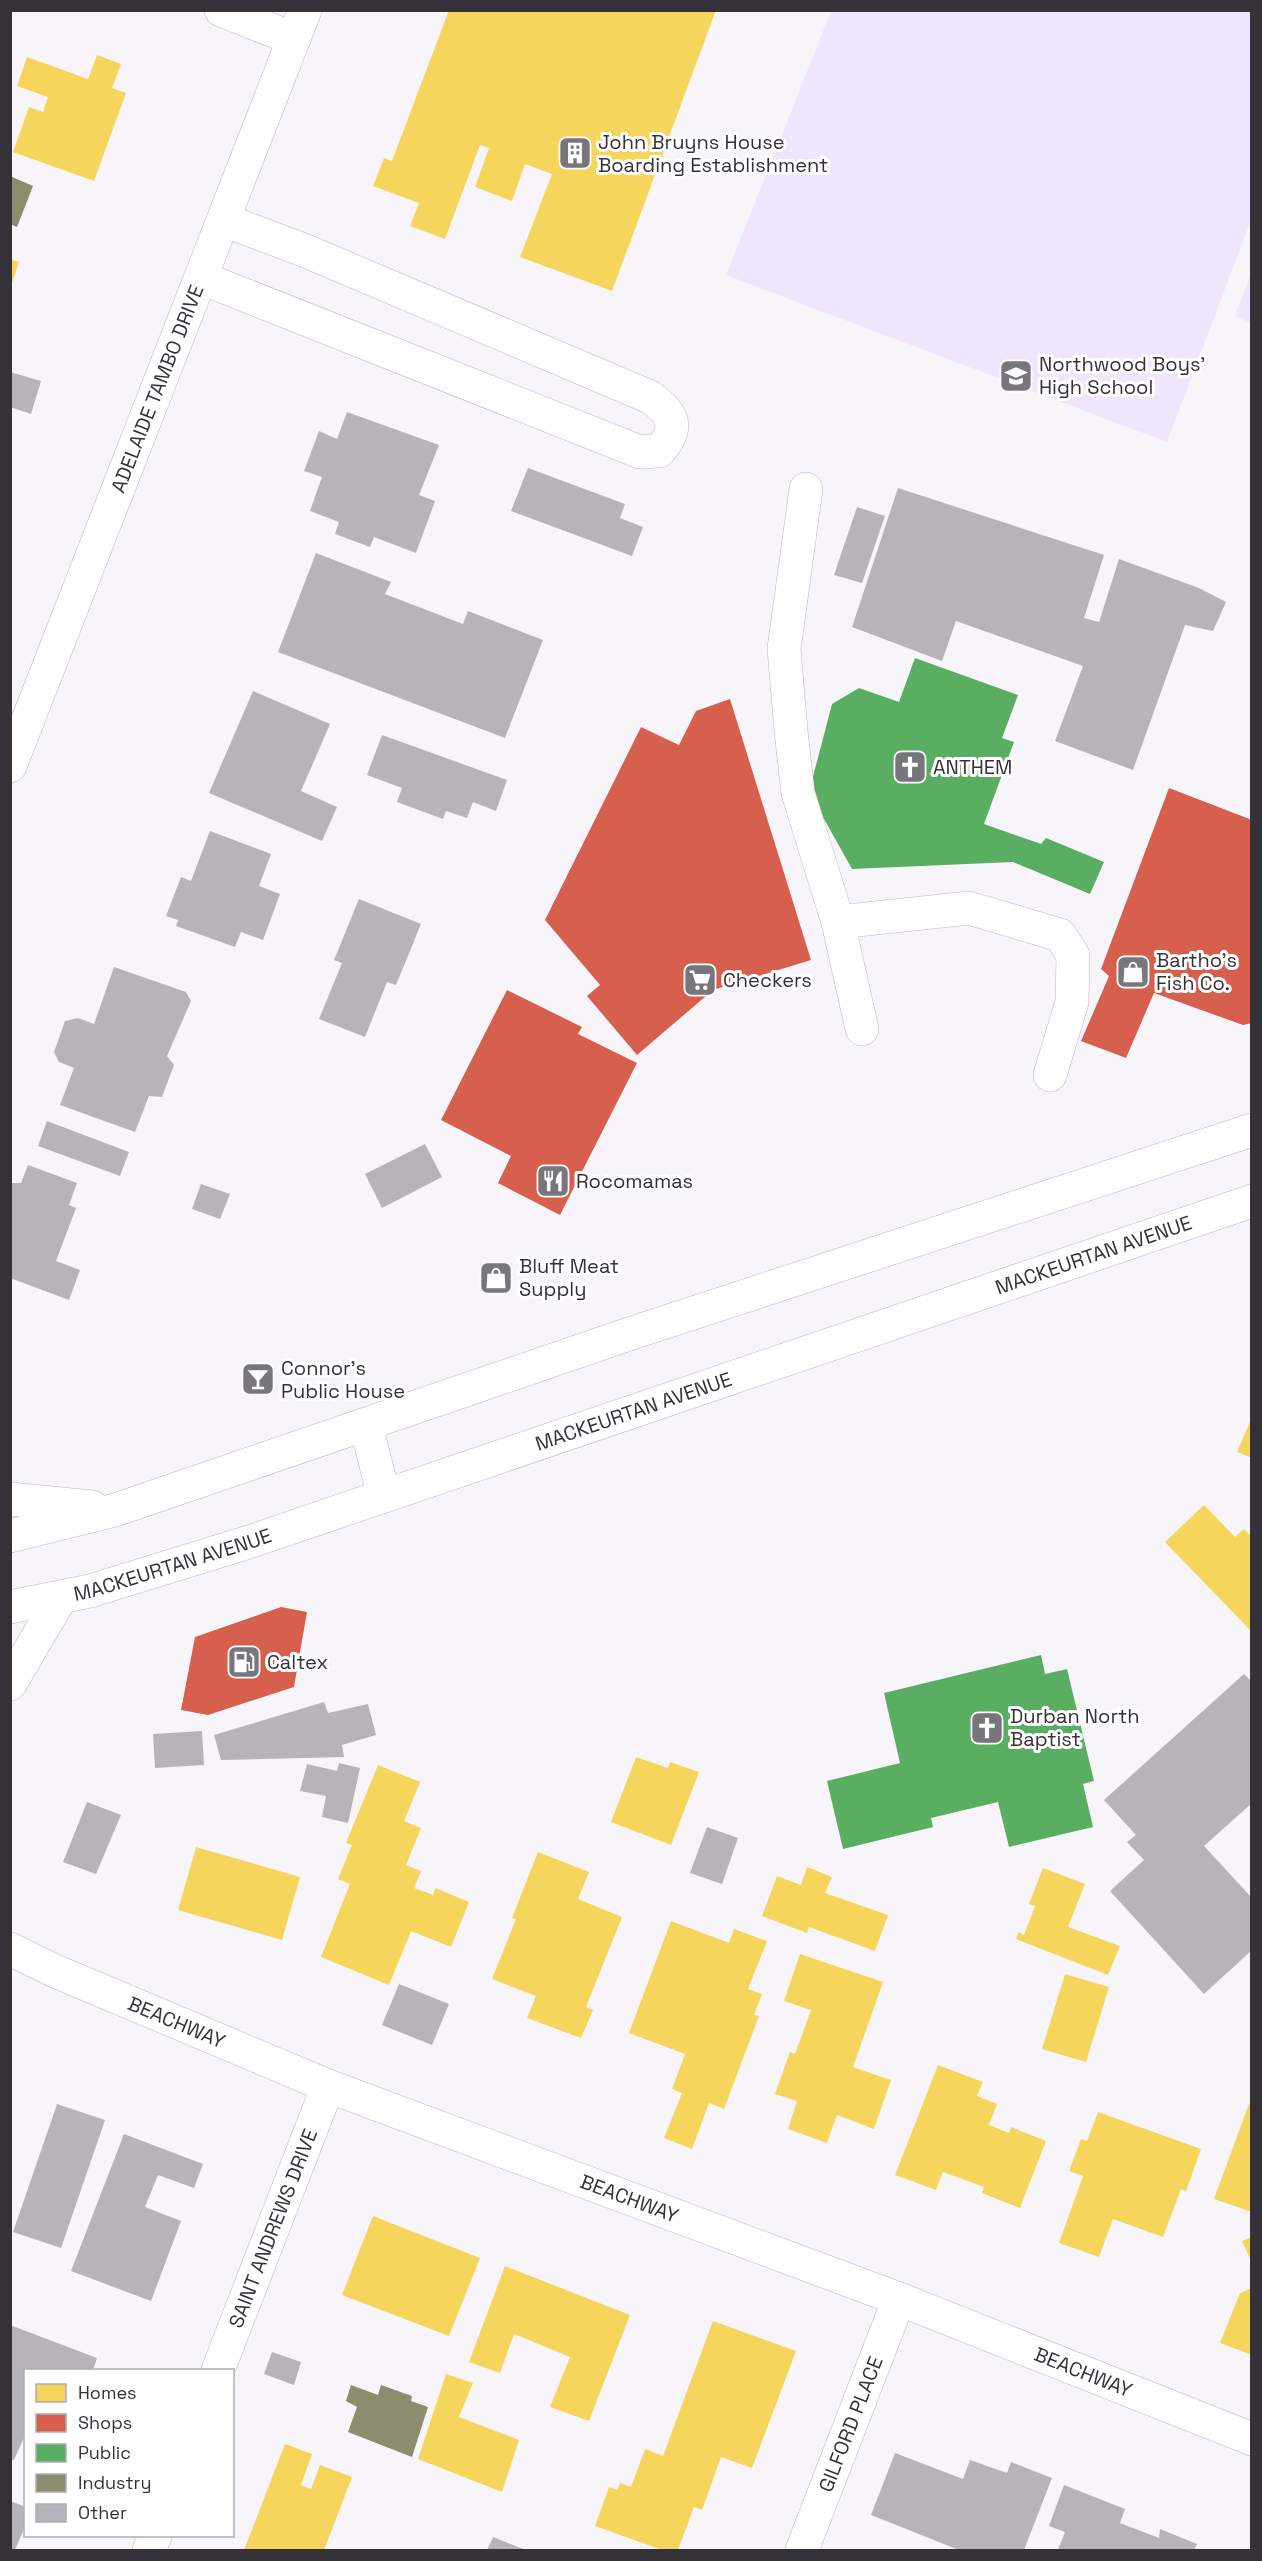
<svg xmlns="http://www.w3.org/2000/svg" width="1262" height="2561" font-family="'Space Grotesk',sans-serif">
	<rect width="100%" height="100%" fill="#f7f5fa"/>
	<g fill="#efe5fc">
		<path d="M 831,11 L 1251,11 L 1251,220 L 1167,442 L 726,275 Z"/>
		<path d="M 1251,273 L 1252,323 L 1251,323 L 1235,316 Z"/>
	</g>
	<g fill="#f6d55c">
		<path d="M 449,10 L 716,10 L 612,291 L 520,257 L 552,174 L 525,164 L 512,201 L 475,187 L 489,148 L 480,145 L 445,239 L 410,226 L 419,203 L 373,186 L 384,158 L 392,161 Z"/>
		<path d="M 97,55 L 121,64 L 112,88 L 126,93 L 94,181 L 13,152 L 29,107 L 43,112 L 48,97 L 17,86 L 27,57 L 88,79 Z"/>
		<path d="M 10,259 L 19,262 L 11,286 L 10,286 Z"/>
		<path d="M 1252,1417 L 1252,1458 L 1237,1452 Z"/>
		<path d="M 1204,1505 L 1235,1537 L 1244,1529 L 1252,1537 L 1252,1632 L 1165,1542 Z"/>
		<path d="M 636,1757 L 668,1768 L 670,1762 L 699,1772 L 671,1845 L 611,1822 Z"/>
		<path d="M 378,1765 L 420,1782 L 404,1821 L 421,1828 L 406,1865 L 421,1871 L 414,1888 L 433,1895 L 435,1888 L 469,1902 L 451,1947 L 411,1931 L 389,1985 L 321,1957 L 350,1884 L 338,1879 L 352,1845 L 346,1843 Z"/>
		<path d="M 196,1847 L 300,1877 L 282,1940 L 178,1910 Z"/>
		<path d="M 538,1852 L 589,1872 L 578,1899 L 622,1917 L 586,2007 L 593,2010 L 581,2038 L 527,2018 L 536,1996 L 492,1979 L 516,1919 L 512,1918 Z"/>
		<path d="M 807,1867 L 832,1877 L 825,1893 L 888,1915 L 875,1951 L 809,1927 L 807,1933 L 762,1916 L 777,1876 L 801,1885 Z"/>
		<path d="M 1043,1868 L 1085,1884 L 1068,1927 L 1120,1946 L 1108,1975 L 1016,1939 L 1019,1932 L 1024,1935 L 1035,1906 L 1029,1904 Z"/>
		<path d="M 671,1921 L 729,1943 L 734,1929 L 767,1941 L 748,1989 L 762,1994 L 754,2015 L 759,2016 L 724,2109 L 709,2103 L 692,2149 L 664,2138 L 682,2093 L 672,2089 L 685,2054 L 629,2033 Z"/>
		<path d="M 800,1954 L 883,1982 L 853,2067 L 891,2080 L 874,2129 L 837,2115 L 827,2143 L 788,2129 L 797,2101 L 775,2094 L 790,2052 L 795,2054 L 811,2010 L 784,2001 Z"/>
		<path d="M 1065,1974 L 1109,1987 L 1086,2062 L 1042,2049 Z"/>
		<path d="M 938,2065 L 983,2082 L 977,2096 L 997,2104 L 989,2125 L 1009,2133 L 1011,2127 L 1046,2141 L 1020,2208 L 982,2193 L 984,2187 L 943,2172 L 936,2190 L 895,2175 Z"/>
		<path d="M 1249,2104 L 1252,2104 L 1252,2212 L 1214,2199 Z"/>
		<path d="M 1098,2112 L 1201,2149 L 1186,2191 L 1181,2189 L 1163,2237 L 1113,2219 L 1099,2257 L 1059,2243 L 1083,2176 L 1069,2171 L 1081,2139 L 1087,2141 Z"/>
		<path d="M 373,2216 L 480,2258 L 449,2336 L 342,2295 Z"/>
		<path d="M 1252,2237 L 1252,2263 L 1242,2241 Z"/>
		<path d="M 505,2266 L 630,2315 L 589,2421 L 550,2407 L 570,2357 L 514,2334 L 500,2373 L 469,2362 Z"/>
		<path d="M 1252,2288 L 1252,2355 L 1220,2343 L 1240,2293 Z"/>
		<path d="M 713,2321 L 796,2351 L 752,2468 L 721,2457 L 702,2510 L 694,2507 L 678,2550 L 662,2550 L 595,2526 L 609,2487 L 617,2490 L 620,2483 L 631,2487 L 645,2449 L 663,2456 Z"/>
		<path d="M 446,2374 L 473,2383 L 459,2417 L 519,2440 L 502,2492 L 418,2459 Z"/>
		<path d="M 285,2444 L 312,2454 L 301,2485 L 311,2489 L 320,2465 L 352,2477 L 324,2550 L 244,2550 Z"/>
	</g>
	<g fill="#d6604d">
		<path d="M 730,699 L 811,960 L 713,990 L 637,1055 L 587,996 L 600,985 L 545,920 L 641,727 L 679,745 L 696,711 Z"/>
		<path d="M 1169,788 L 1252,820 L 1252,1023 L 1243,1025 L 1154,993 L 1126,1058 L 1081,1041 L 1109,976 L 1101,969 Z"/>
		<path d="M 507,990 L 582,1027 L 578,1034 L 637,1063 L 560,1215 L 498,1183 L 511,1156 L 441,1120 Z"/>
		<path d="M 281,1607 L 307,1612 L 294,1687 L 208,1715 L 181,1710 L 195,1637 Z"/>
	</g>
	<g fill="#5aae61">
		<path d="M 915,658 L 1018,695 L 1002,738 L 1014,742 L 984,824 L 1041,844 L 1046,838 L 1104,862 L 1090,894 L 1013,862 L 852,869 L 809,792 L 832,704 L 859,688 L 899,702 Z"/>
		<path d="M 1041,1655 L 1045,1674 L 1067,1669 L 1094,1781 L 1083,1784 L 1093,1827 L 1009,1847 L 998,1802 L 931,1818 L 933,1827 L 843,1849 L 827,1781 L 900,1763 L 884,1693 Z"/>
	</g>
	<g fill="#8c8c6e">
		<path d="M 10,176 L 33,186 L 17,227 L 10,224 Z"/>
		<path d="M 351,2385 L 378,2395 L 381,2385 L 412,2396 L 411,2401 L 428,2407 L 412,2457 L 348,2432 L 357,2407 L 346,2401 Z"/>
	</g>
	<g fill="#b6b4b9">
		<path d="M 10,372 L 41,381 L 31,414 L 10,407 Z"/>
		<path d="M 347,412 L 439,445 L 419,495 L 435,501 L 416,553 L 374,537 L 370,547 L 335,534 L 339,522 L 310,511 L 322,477 L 304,471 L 319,431 L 337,439 Z"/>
		<path d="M 528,468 L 625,504 L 620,518 L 643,527 L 632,556 L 511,511 Z"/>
		<path d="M 898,488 L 1104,555 L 1084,618 L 1099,622 L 1119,559 L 1199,588 L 1226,602 L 1213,631 L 1185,625 L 1133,770 L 1055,741 L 1083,666 L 956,621 L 942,661 L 852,627 Z"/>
		<path d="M 857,507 L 885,516 L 862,583 L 834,575 Z"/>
		<path d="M 316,553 L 391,582 L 385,594 L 463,624 L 468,611 L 543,640 L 505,738 L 278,652 Z"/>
		<path d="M 253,691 L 330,724 L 301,791 L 337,807 L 322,841 L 209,793 Z"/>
		<path d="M 382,735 L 507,780 L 496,811 L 473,802 L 467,818 L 446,811 L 443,819 L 397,802 L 402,788 L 367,775 Z"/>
		<path d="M 210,831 L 271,854 L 259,886 L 280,894 L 263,940 L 241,932 L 235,947 L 176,926 L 178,920 L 166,916 L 181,877 L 191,881 Z"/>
		<path d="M 359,899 L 421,924 L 396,985 L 387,982 L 365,1037 L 319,1019 L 342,963 L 334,960 Z"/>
		<path d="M 114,967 L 186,992 L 191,1001 L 167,1056 L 174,1065 L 162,1097 L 149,1096 L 135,1132 L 60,1105 L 74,1068 L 59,1062 L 54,1052 L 65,1021 L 78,1018 L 94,1024 Z"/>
		<path d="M 47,1121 L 129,1152 L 120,1176 L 38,1146 Z"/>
		<path d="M 425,1144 L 442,1177 L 382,1208 L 365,1174 Z"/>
		<path d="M 28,1165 L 77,1183 L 69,1205 L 76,1208 L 56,1261 L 80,1270 L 69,1300 L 10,1278 L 10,1183 L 21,1183 Z"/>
		<path d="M 201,1184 L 230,1194 L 220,1219 L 192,1209 Z"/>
		<path d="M 1244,1674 L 1252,1682 L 1252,1803 L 1204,1846 L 1252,1898 L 1252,1950 L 1204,1994 L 1110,1891 L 1144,1860 L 1127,1842 L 1136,1835 L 1104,1800 Z"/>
		<path d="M 324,1702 L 328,1713 L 368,1704 L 376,1735 L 342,1745 L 344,1757 L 221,1760 L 214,1735 Z"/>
		<path d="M 202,1731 L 204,1765 L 155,1768 L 153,1734 Z"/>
		<path d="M 339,1763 L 360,1768 L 348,1823 L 322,1817 L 326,1796 L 300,1791 L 307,1764 L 337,1771 Z"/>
		<path d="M 87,1802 L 121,1815 L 96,1874 L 63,1862 Z"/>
		<path d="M 707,1827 L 738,1838 L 722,1884 L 690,1873 Z"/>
		<path d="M 399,1984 L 449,2004 L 432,2045 L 382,2025 Z"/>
		<path d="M 57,2104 L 105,2120 L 61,2248 L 13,2232 Z"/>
		<path d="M 124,2134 L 203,2164 L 194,2188 L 158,2175 L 145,2207 L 181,2221 L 151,2301 L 71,2271 Z"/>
		<path d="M 10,2325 L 97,2358 L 93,2370 L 26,2370 L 26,2433 L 14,2460 L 10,2459 Z"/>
		<path d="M 272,2352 L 301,2362 L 294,2385 L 264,2374 Z"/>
		<path d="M 895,2453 L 963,2479 L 970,2460 L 1007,2473 L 1011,2462 L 1052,2478 L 1024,2550 L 959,2550 L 871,2515 Z"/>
		<path d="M 1064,2485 L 1125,2509 L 1120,2523 L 1159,2538 L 1160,2529 L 1197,2544 L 1194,2550 L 1058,2550 L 1065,2532 L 1049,2526 Z"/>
		<path d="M 10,2501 L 26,2507 L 26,2524 L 15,2550 L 10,2550 Z"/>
		<path d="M 493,2537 L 526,2550 L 487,2550 Z"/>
	</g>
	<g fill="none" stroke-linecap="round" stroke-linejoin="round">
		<defs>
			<g id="minor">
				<path d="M 221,10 L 294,39"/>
				<path d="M 202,278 L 640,452 L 659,451 C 680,428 674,414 650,397 L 306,251 L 224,220"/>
				<path d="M 806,489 L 784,649 L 791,731 L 798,793 L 838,922 L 862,1029"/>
				<path id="s1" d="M 10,766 L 305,10"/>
				<path d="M 838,922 L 969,908 L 1060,935 L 1073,955 L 1072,1002 L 1050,1075"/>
				<path d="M 366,1426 L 384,1496"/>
				<path d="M 10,1499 L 92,1507"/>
				<path d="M 10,1536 L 115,1510 L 632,1333 L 1252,1130"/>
				<path id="s2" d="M 10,1607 L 90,1591 L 249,1542 L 1252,1201"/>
				<path d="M 10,1684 L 60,1599"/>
				<path id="s3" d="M 10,1949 L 55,1971 L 328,2086 L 899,2299 L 1252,2439"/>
				<path id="s4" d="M 218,2370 L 328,2086"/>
				<path d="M 149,2550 L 155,2536"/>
				<path id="s5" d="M 802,2550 L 899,2299"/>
			</g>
		</defs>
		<use href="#minor" stroke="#bab8bd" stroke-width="34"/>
		<use href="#minor" stroke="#fefefe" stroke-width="33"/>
	</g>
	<defs>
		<symbol id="building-square" viewBox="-11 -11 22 22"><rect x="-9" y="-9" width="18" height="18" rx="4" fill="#78767c" stroke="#fff"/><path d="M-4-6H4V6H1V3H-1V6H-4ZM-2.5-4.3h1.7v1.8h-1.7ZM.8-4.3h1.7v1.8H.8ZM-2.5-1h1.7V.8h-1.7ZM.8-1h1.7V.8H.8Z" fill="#fff"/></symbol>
		<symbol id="school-square" viewBox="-11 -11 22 22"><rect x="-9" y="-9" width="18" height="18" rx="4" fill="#78767c" stroke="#fff"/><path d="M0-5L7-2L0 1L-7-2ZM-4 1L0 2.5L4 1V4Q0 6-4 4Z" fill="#fff"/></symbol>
		<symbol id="church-square" viewBox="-11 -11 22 22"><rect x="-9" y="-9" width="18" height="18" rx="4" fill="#78767c" stroke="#fff"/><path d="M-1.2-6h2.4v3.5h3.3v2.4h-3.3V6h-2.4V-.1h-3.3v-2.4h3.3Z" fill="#fff"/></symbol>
		<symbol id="shop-square" viewBox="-11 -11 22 22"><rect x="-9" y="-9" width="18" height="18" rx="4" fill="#78767c" stroke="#fff"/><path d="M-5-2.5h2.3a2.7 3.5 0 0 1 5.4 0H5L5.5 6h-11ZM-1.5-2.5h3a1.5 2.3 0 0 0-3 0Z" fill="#fff"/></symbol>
		<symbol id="supermarket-square" viewBox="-11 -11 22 22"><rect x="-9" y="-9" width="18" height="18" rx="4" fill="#78767c" stroke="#fff"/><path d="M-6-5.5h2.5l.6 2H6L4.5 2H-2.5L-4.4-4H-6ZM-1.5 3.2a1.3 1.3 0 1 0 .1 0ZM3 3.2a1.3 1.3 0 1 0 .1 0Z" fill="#fff"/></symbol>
		<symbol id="restaurant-square" viewBox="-11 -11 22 22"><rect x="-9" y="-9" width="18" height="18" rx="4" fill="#78767c" stroke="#fff"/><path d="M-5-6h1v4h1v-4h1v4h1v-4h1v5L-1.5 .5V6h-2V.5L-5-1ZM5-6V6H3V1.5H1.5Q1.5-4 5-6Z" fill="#fff"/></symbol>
		<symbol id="bar-square" viewBox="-11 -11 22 22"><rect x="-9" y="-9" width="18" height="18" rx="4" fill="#78767c" stroke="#fff"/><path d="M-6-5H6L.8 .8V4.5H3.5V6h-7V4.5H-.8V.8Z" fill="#fff"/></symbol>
		<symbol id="fuel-square" viewBox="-11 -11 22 22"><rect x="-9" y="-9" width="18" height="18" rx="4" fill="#78767c" stroke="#fff"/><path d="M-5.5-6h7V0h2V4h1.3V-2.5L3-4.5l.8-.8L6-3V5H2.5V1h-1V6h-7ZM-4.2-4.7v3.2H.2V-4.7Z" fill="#fff"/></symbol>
	</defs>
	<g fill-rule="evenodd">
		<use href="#building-square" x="556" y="134" width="38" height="38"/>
		<use href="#school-square" x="997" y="357" width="38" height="38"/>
		<use href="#church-square" x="891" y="748" width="38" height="38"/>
		<use href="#shop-square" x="1114" y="953" width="38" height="38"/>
		<use href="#supermarket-square" x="681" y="961" width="38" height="38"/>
		<use href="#restaurant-square" x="534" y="1162" width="38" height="38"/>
		<use href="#shop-square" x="477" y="1259" width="38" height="38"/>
		<use href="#bar-square" x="239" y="1360" width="38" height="38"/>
		<use href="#fuel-square" x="225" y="1643" width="38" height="38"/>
		<use href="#church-square" x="968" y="1709" width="38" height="38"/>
	</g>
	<g text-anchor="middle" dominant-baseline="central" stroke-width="6" stroke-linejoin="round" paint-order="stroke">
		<g font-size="20" fill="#343138" stroke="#fff" text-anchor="start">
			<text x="598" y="142">John Bruyns House<tspan x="598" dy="23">Boarding Establishment</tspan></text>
			<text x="1039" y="364">Northwood Boys'<tspan x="1039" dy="23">High School</tspan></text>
			<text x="933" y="767">ANTHEM</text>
			<text x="1156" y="960">Bartho's<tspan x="1156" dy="23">Fish Co.</tspan></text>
			<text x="723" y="980">Checkers</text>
			<text x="576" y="1181">Rocomamas</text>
			<text x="519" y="1266">Bluff Meat<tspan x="519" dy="23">Supply</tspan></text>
			<text x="281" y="1368">Connor's<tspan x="281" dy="23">Public House</tspan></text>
			<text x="267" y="1662">Caltex</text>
			<text x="1010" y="1716">Durban North<tspan x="1010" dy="23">Baptist</tspan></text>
		</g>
		<g font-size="20" fill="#343138" stroke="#fff">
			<text stroke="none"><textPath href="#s1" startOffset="405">ADELAIDE TAMBO DRIVE</textPath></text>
			<text stroke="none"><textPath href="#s2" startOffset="1140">MACKEURTAN AVENUE</textPath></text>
			<text stroke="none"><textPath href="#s2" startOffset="654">MACKEURTAN AVENUE</textPath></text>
			<text stroke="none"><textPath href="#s2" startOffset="168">MACKEURTAN AVENUE</textPath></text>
			<text stroke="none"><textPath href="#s3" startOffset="182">BEACHWAY</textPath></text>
			<text stroke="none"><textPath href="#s3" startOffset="668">BEACHWAY</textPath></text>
			<text stroke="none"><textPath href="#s4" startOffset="152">SAINT ANDREWS DRIVE</textPath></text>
			<text stroke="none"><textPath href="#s3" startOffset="1154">BEACHWAY</textPath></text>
			<text stroke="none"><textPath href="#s5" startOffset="135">GILFORD PLACE</textPath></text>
		</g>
	</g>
	<rect width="1262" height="2561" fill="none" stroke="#343138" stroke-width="24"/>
	<rect x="24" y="2369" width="210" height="168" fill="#ffffff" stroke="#aeadaf" stroke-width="1.5"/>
	<rect x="36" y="2384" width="30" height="18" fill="#f6d55c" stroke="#aeadaf" stroke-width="1.5"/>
	<text x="78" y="2399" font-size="18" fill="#343138">Homes</text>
	<rect x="36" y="2414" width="30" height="18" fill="#d6604d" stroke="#aeadaf" stroke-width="1.5"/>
	<text x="78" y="2429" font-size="18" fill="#343138">Shops</text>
	<rect x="36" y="2444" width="30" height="18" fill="#5aae61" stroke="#aeadaf" stroke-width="1.5"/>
	<text x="78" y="2459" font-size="18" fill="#343138">Public</text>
	<rect x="36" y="2474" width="30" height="18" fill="#8c8c6e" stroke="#aeadaf" stroke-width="1.5"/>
	<text x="78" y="2489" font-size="18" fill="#343138">Industry</text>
	<rect x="36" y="2504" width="30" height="18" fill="#b6b4b9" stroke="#aeadaf" stroke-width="1.5"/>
	<text x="78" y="2519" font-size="18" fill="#343138">Other</text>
</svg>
